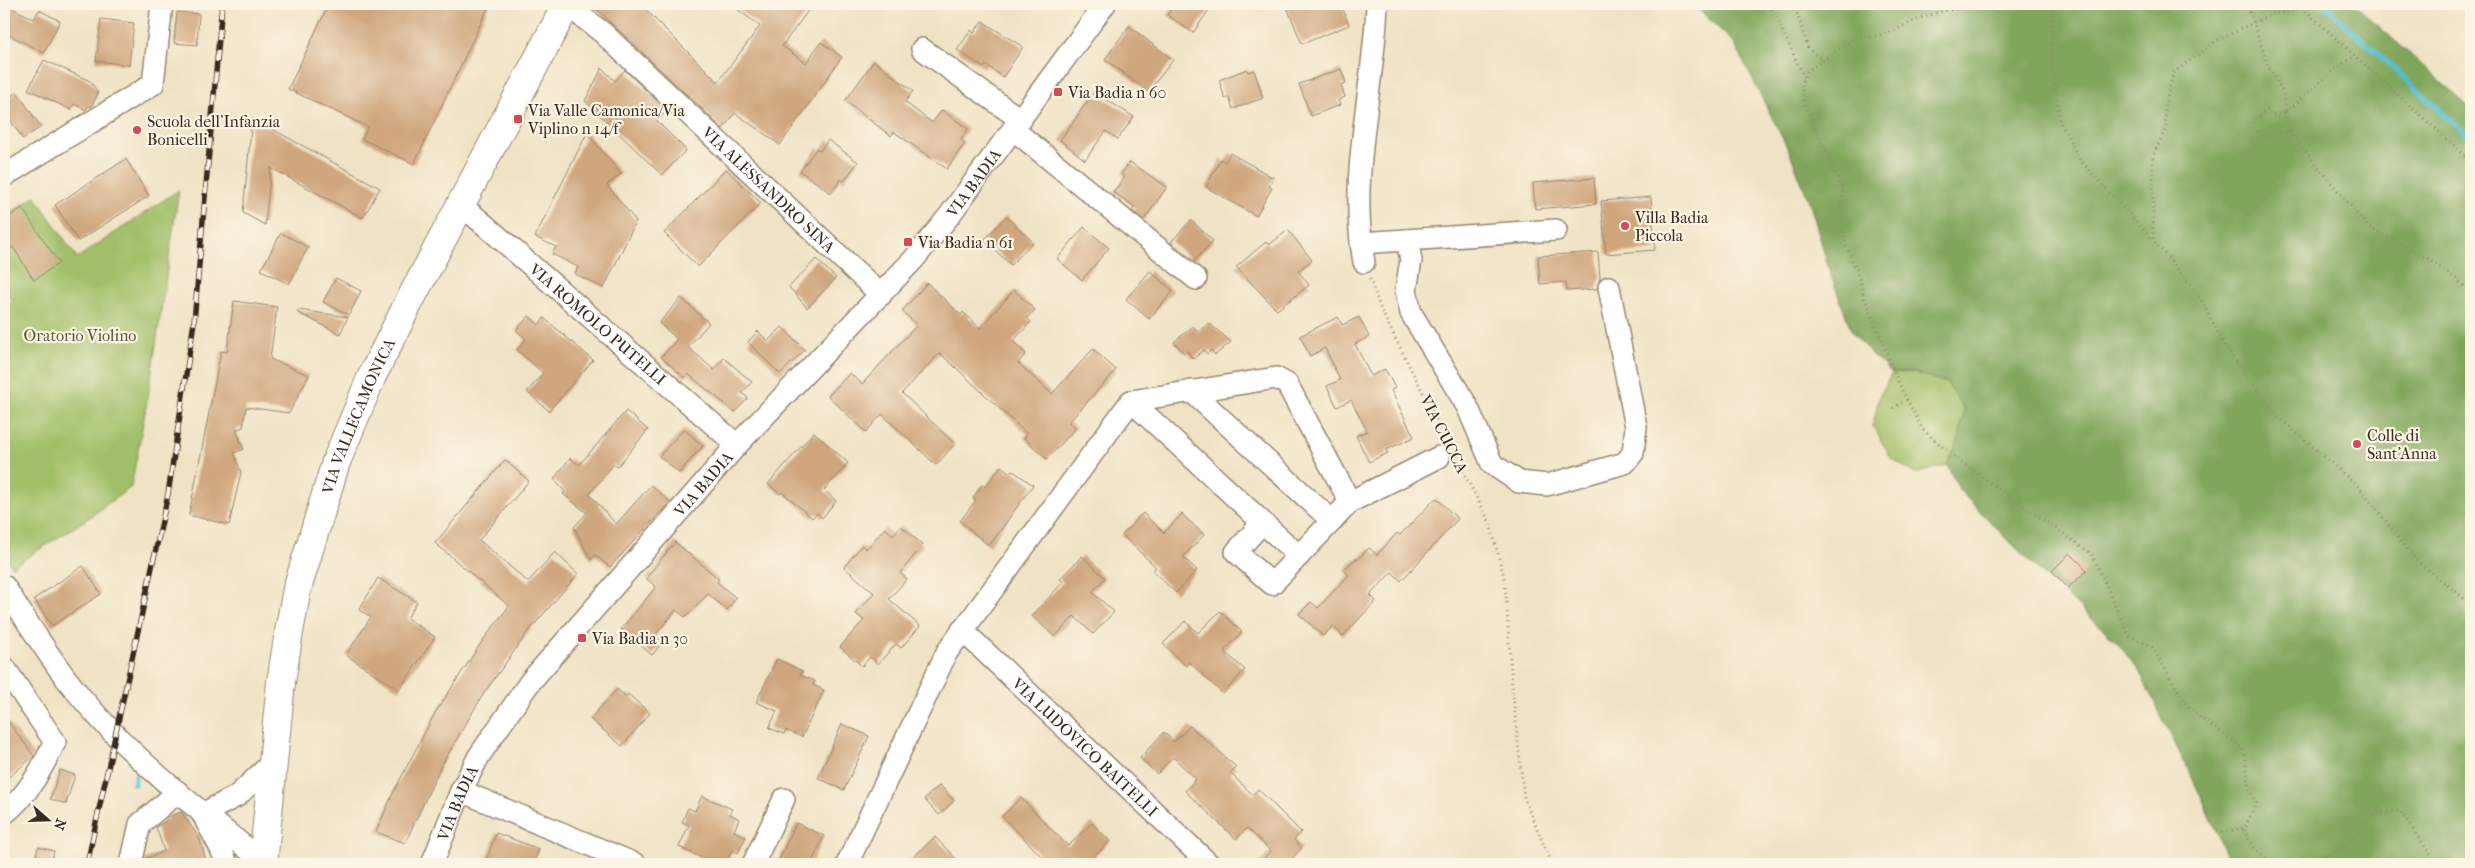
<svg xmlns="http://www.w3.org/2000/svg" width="2475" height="868" font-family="'IM FELL French Canon',serif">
	<rect width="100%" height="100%" fill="#fcf5e5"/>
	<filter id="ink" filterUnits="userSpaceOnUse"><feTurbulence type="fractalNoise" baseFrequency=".02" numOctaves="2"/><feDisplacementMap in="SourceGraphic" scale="10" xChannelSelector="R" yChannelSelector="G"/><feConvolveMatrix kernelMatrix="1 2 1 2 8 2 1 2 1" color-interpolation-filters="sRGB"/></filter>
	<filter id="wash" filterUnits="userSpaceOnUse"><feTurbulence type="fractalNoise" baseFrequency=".0096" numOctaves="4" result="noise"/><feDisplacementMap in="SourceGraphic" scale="20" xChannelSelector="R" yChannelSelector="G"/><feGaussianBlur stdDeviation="1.12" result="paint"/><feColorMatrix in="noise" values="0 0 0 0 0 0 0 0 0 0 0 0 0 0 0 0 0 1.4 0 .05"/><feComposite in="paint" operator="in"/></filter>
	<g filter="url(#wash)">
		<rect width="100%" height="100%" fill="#f0e3c5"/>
		<g fill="#a1bf67" stroke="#6e7442">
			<path d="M 179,190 L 149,391 L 131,487 L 87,519 L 12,567 L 4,555 L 4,307 L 12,301 L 4,289 L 4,217 L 35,196 L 77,258 Z"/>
			<path d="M 1912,372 L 1947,383 L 1964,409 L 1959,439 L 1947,465 L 1915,474 L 1891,458 L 1873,426 L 1879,397 L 1892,373 Z"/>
		</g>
		<path fill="#80a65c" stroke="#5e683d" d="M 1693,4 L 2354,4 L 2471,109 L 2471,864 L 2230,864 L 2202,798 L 2139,671 L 2116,641 L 2031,563 L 1960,491 L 1947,465 L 1959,439 L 1964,409 L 1947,383 L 1912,372 L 1892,373 L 1871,354 L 1852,332 L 1831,276 L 1810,204 L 1790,153 L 1734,43 Z"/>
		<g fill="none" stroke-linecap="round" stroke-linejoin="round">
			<g stroke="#52becc" stroke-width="5.5">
				<path d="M 2323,4 L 2471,138"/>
				<path d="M 134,784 L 136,774"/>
			</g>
		</g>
		<g id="blocks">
			<g fill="#cfa67d">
				<path d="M 4,4 L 34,19 L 39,10 L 60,21 L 44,53 L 4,32 Z"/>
				<path d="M 329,4 L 490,4 L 414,164 L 362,139 L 368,127 L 288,89 Z"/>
				<path d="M 591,4 L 640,4 L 718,82 L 760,26 L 730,4 L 813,4 L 782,46 L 806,63 L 821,42 L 842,57 L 780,145 L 735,113 L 723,129 Z"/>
				<path d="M 1175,4 L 1213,4 L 1193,33 L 1167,15 Z"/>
				<path d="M 1295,4 L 1341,4 L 1349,25 L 1302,44 L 1287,7 Z"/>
				<path d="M 177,12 L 199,14 L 197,45 L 174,43 Z"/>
				<path d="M 101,19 L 134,23 L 129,65 L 96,61 Z"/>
				<path d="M 982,21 L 1023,47 L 1003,77 L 986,65 L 984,68 L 957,50 L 971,30 L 974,33 Z"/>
				<path d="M 1129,26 L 1173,60 L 1148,92 L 1105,59 Z"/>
				<path d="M 44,60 L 90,81 L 98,93 L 91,107 L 88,106 L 86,110 L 74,104 L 71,110 L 28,89 Z"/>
				<path d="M 874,61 L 913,91 L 905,102 L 932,123 L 942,110 L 968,129 L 961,140 L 965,143 L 947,169 L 894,132 L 891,136 L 845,101 Z"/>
				<path d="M 602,68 L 615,81 L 625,70 L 667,111 L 657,121 L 686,150 L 662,175 L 585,101 Z"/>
				<path d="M 1247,69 L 1248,72 L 1254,70 L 1263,98 L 1233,109 L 1229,97 L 1225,99 L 1219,80 Z"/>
				<path d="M 1341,69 L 1346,83 L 1341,85 L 1345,97 L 1338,100 L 1340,105 L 1311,116 L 1299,84 Z"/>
				<path d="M 17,92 L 41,127 L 23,139 L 4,111 L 4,101 Z"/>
				<path d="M 1094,92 L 1134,117 L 1118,139 L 1106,131 L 1085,160 L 1060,140 Z"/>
				<path d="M 252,118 L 380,188 L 363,218 L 271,168 L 265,225 L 243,213 Z"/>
				<path d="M 587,133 L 621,174 L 607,185 L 636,221 L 604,288 L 575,274 L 578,267 L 552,254 L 556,247 L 535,237 Z"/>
				<path d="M 828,140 L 858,162 L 844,181 L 841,179 L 831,193 L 800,171 L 817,148 L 820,151 Z"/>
				<path d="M 1230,153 L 1274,178 L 1269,186 L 1272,188 L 1256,216 L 1206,187 L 1221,159 L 1225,162 Z"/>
				<path d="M 126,159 L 149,196 L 78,241 L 55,205 Z"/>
				<path d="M 1130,162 L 1167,187 L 1144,220 L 1132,211 L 1135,207 L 1113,192 L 1125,177 L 1121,174 Z"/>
				<path d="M 726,169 L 761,203 L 698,267 L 664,233 Z"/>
				<path d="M 1594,178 L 1596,204 L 1535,209 L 1533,183 Z"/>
				<path d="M 1651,197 L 1655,250 L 1606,254 L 1601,201 Z"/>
				<path d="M 22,208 L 59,263 L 34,280 L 13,247 L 4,253 L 4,220 Z"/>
				<path d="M 1006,216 L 1033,242 L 1011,265 L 984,240 Z"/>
				<path d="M 1191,220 L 1213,241 L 1194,261 L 1171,242 Z"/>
				<path d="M 1084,227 L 1109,248 L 1082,280 L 1057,259 Z"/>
				<path d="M 1288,230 L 1312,260 L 1298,271 L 1309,285 L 1277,310 L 1236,267 L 1266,242 L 1269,245 Z"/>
				<path d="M 281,233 L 308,247 L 289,284 L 261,270 Z"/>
				<path d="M 1598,252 L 1600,278 L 1597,289 L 1567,291 L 1566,282 L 1540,284 L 1538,256 Z"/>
				<path d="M 816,259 L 836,278 L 807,308 L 789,287 Z"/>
				<path d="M 1150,271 L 1173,291 L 1149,319 L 1126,299 Z"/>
				<path d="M 336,278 L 361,291 L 349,315 L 323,302 Z"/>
				<path d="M 927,283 L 961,315 L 963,312 L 980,328 L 1014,290 L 1035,310 L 1027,318 L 1031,322 L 1013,341 L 1026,354 L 1018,363 L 1052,394 L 1093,349 L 1116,370 L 1069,422 L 1076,428 L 1047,459 L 1024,438 L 1027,434 L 940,353 L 902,393 L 955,444 L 936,465 L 882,414 L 866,432 L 828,396 L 850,373 L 862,384 L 917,325 L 902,311 Z"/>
				<path d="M 681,298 L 709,323 L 688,347 L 714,370 L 724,358 L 752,382 L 742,393 L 748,398 L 735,412 L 688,374 L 685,378 L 661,357 L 677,339 L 659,323 Z"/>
				<path d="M 234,301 L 277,307 L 270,359 L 309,375 L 289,413 L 246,407 L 243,427 L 236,430 L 244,449 L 234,453 L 241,472 L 229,525 L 189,515 L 221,351 L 227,352 Z"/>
				<path d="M 298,310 L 348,317 L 340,334 L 297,312 Z"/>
				<path d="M 529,316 L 539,325 L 544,318 L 593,360 L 549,411 L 527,392 L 543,373 L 517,350 L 526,339 L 516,330 Z"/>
				<path d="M 1338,317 L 1342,325 L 1359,317 L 1369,337 L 1355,344 L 1371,376 L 1385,369 L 1395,388 L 1391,390 L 1414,437 L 1386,450 L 1388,453 L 1369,462 L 1356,436 L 1367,431 L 1351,400 L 1337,407 L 1327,386 L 1340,380 L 1325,348 L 1310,356 L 1300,336 Z"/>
				<path d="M 1209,323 L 1231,342 L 1215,355 L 1211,350 L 1207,354 L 1204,350 L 1193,359 L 1187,351 L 1184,353 L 1174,342 L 1193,326 L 1198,332 Z"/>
				<path d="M 782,327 L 805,350 L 780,374 L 748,342 L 758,331 L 768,341 Z"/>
				<path d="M 626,411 L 648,430 L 617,467 L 614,464 L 589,494 L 616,524 L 651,485 L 670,502 L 610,567 L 595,555 L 591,560 L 574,527 L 587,513 L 563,494 L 565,492 L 554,479 L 570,458 L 579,465 Z"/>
				<path d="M 684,429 L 703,446 L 679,473 L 659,456 Z"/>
				<path d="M 814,432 L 848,463 L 824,490 L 836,501 L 822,518 L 817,513 L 812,518 L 782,492 L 780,494 L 768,484 Z"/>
				<path d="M 505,460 L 529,481 L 479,540 L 528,582 L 555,552 L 578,574 L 528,632 L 484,693 L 441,766 L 405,843 L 376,832 L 394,791 L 435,713 L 481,643 L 509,606 L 435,543 Z"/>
				<path d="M 1001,466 L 1010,473 L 1012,470 L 1033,485 L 989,546 L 960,521 L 976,500 L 973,498 L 982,485 L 985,487 Z"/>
				<path d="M 1436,498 L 1458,519 L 1401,581 L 1392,572 L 1370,595 L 1376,601 L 1343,636 L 1333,626 L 1323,636 L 1299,614 L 1311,602 L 1318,608 L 1349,575 L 1344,570 L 1356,558 L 1357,560 L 1369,548 L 1377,555 L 1397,533 L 1400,535 Z"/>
				<path d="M 1143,513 L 1164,533 L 1182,514 L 1204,535 L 1183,557 L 1197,570 L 1176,593 L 1153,571 L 1156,567 L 1122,535 Z"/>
				<path d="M 901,526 L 923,545 L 900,573 L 907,579 L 889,599 L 920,626 L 901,648 L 896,644 L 878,664 L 870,657 L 862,666 L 840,647 L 864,620 L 856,614 L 874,593 L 844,567 L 862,545 L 866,549 L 885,528 L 893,535 Z"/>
				<path d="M 675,542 L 719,579 L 717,582 L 736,598 L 727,610 L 708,594 L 685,617 L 676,610 L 654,637 L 662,643 L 652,655 L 621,629 L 656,587 L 646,578 Z"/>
				<path d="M 2070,553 L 2087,570 L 2068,588 L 2052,571 Z"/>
				<path d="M 1082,556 L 1105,578 L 1092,592 L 1114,612 L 1093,634 L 1074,616 L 1055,637 L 1032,616 L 1063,582 L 1060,579 Z"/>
				<path d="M 83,566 L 101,594 L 52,626 L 34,599 Z"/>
				<path d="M 378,578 L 417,602 L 407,618 L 435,637 L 399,690 L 346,655 L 371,617 L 359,610 Z"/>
				<path d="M 1220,611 L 1242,632 L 1224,651 L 1245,670 L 1223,694 L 1189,662 L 1186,666 L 1163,644 L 1185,621 L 1198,633 Z"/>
				<path d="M 777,659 L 802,671 L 800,675 L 815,681 L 813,685 L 824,690 L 802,737 L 786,730 L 784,734 L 769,728 L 777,711 L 756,702 Z"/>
				<path d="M 617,689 L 626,697 L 628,694 L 650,713 L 622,746 L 590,719 Z"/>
				<path d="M 4,716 L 34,756 L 4,781 Z"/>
				<path d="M 842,724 L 869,736 L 844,790 L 818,778 Z"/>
				<path d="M 1190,726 L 1236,767 L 1230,773 L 1253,795 L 1258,789 L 1301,832 L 1294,840 L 1302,848 L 1287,864 L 1258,864 L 1271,851 L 1247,828 L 1236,839 L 1185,791 L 1196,779 L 1173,757 L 1157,774 L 1140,758 L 1164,732 L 1174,742 Z"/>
				<path d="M 60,770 L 75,775 L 66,804 L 50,799 Z"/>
				<path d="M 940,785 L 954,801 L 939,815 L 924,799 Z"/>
				<path d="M 702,796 L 732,809 L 730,814 L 739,819 L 734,831 L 746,837 L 738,853 L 732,850 L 726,864 L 714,864 L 679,847 L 689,825 L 682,822 L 688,808 L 695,811 Z"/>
				<path d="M 1021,798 L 1068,846 L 1092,823 L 1110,841 L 1086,864 L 1049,864 L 1002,816 Z"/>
				<path d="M 181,812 L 199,837 L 207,864 L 144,864 L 145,859 L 164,851 L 156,827 L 166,821 L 168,817 Z"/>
				<path d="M 796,823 L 824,836 L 811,864 L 777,864 Z"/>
				<path d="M 496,833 L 539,849 L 533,864 L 485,864 Z"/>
				<path d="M 935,837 L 961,864 L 906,864 Z"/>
				<path d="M 38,847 L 54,851 L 51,864 L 34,864 Z"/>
			</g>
		</g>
	</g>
	<g filter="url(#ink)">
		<use href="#blocks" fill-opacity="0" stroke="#968672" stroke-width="1"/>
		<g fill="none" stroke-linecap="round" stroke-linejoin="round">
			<defs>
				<g id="minor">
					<path id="s1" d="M 566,4 L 603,33 L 881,295"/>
					<path d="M 922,49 L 1021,120"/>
					<path d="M 1014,130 L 1196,279"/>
					<path d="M 4,176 L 153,84 L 162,4"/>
					<path id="s2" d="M 458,209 L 473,215 L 486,226 L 737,445"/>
					<path d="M 1407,240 L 1411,260 L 1406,290 L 1411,313 L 1467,406 L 1492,464 L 1519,482 L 1547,485 L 1625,463 L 1633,453 L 1636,427 L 1609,287"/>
					<path d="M 1361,243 L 1556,230"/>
					<path d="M 1364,262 C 1348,176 1374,90 1377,4"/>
					<path d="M 1191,391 L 1332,521"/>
					<path d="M 1131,401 L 1299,556"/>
					<path d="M 1262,523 L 1236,552 L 1272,584 L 1350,502"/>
					<path d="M 4,586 C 25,618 45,651 68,681 C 122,751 194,807 263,861"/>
					<path id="s3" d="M 962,630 L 1209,864"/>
					<path d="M 4,667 L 55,742 C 41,770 28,795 4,814"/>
					<path d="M 461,791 L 635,864"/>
					<path d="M 202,814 L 237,796 L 274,761"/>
					<path d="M 206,821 L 220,847 L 227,864"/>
					<path d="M 131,864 L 140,824 L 178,792"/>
					<path id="s4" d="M 432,864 L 461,791 L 479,756 L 530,682 L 737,445 L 914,259 L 949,216 L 1105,4"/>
					<path d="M 753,864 L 784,799"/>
					<path d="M 847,864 L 947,652 L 1131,401 L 1276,378 L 1287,384 L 1350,502 L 1439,457"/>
				</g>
				<g id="major">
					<path id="s5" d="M 263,864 L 281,682 L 289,632 L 297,589 L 336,462 L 372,376 L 408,304 L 567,4"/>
				</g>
			</defs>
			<use href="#minor" stroke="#968672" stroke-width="24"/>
			<use href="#major" stroke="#968672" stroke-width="30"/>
			<g stroke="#968672" stroke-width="3" stroke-dasharray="1 4" stroke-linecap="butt">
				<path d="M 1770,4 L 1804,77"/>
				<path d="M 1794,4 L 1808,48 L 1823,61"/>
				<path d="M 1996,4 C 1974,8 1948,8 1926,16 C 1901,25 1884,40 1856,37 L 1805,73 L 1802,84 L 1803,100 L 1843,190 L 1841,218 L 1846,246 L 1857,271 L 1864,297 L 1901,388 L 1923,430 L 1961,462 L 2092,554 L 2129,636 L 2152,647 L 2186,704 L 2203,720 L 2243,748 L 2251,793 L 2256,803 L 2244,830 C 2250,845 2261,856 2275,864"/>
				<path d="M 2052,4 L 2052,64 L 2060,122 L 2080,160 L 2152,239"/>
				<path d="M 2243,4 L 2251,14 L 2267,64 L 2282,90 L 2286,109 L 2286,112 L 2271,116 L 2268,110 L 2253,121 L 2255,128 L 2263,137 L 2289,132 L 2368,227 L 2429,259 L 2471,291"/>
				<path d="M 2298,4 L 2471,161"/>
				<path d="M 2302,7 L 2267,16 L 2216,41 L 2173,73 L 2165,106 L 2166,128 L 2153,156 L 2153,240 L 2198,294 L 2226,348 L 2275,414 L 2360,488 L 2415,559 L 2471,604"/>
				<path d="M 2251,13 L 2253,4"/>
				<path d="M 2289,132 L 2286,112 L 2334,70 L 2355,56"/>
				<path d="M 1370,279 L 1381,310 L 1446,438"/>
				<path d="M 1893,408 L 1907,400"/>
				<path d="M 1458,462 L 1490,523 L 1505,581 L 1512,686 L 1524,798 L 1552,864"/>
				<path d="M 2222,832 L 2244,828"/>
				<path d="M 2306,864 L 2346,846 L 2375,813 L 2400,811 L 2437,864"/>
			</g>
			<use href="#minor" stroke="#fff" stroke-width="21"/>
			<use href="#major" stroke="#fff" stroke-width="28"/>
			<defs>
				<path id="rail" d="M 87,864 L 168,494 L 194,322 L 222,4"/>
			</defs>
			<use href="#rail" stroke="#3b2a1e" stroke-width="5.5"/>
			<use href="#rail" stroke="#fcf5e5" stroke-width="4" stroke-dasharray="11" stroke-linecap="butt"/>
		</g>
	</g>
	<g fill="#d1495b" stroke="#fcf5e5" stroke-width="2">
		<rect x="1053" y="87" width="10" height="10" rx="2.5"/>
		<rect x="513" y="114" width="10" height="10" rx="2.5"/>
		<circle cx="137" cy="130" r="5"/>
		<circle cx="1625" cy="226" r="5"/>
		<rect x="903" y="237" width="10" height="10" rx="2.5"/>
		<circle cx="2357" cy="444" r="5"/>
		<rect x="577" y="633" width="10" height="10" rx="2.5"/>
	</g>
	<g text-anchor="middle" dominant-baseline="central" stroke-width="4.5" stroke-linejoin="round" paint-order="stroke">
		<g font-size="16" fill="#3b2a1e" stroke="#fcf5e5" text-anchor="start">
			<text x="1068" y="92">Via Badia n 60</text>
			<text x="528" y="110">Via Valle Camonica/Via<tspan x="528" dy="18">Viplino n 14/f</tspan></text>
			<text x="147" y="121">Scuola dell'Infanzia<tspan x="147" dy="18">Bonicelli</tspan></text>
			<text x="1635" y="217">Villa Badia<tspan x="1635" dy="18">Piccola</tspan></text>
			<text x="918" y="242">Via Badia n 61</text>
			<text x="2367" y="435">Colle di<tspan x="2367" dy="18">Sant'Anna</tspan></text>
			<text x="592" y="638">Via Badia n 30</text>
		</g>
		<g font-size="16" fill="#3b2a1e" stroke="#fcf5e5">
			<text stroke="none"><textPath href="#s4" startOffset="876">VIA BADIA</textPath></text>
			<text stroke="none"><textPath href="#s1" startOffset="275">VIA ALESSANDRO SINA</textPath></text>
			<text stroke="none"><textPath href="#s2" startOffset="182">VIA ROMOLO PUTELLI</textPath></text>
			<text stroke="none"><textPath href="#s5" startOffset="461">VIA VALLECAMONICA</textPath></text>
			<text transform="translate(1444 434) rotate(63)">VIA CUCCA</text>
			<text stroke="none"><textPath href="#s4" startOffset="471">VIA BADIA</textPath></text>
			<text stroke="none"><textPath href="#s3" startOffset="170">VIA LUDOVICO BAITELLI</textPath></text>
			<text stroke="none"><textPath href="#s4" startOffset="66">VIA BADIA</textPath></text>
		</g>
		<g font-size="16" fill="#5a5734" stroke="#fcf5e5">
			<text x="80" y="335">Oratorio Violino</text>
		</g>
	</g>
	<rect width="2475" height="868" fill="none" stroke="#fcf5e5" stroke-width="20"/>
	<g transform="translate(48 820) rotate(110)" stroke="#fcf5e5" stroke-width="4" paint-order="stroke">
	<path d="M0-4L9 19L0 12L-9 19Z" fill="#3b2a1e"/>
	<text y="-8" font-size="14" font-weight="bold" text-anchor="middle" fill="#3b2a1e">N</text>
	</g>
</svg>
